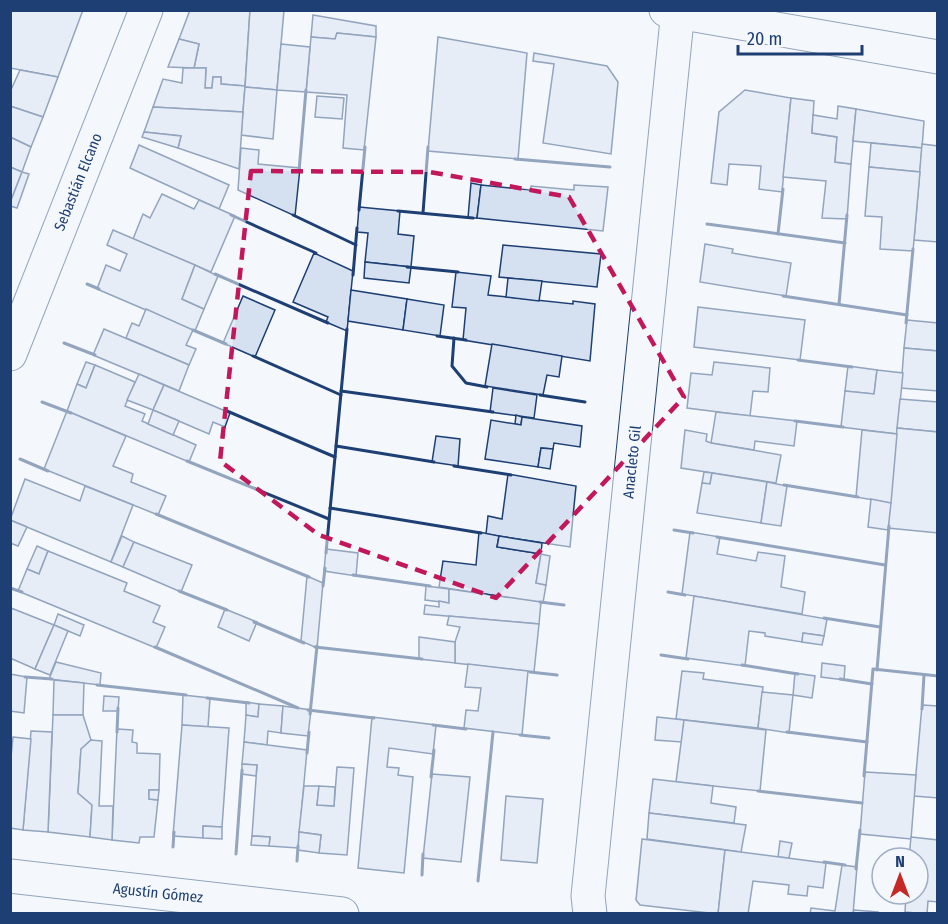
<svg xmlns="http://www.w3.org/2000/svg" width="948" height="924" font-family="'Fira Sans Condensed',sans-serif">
	<rect width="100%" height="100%" fill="#f4f7fb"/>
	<g fill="#d5e0f0" stroke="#1d3f73" stroke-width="1.5">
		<path d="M 10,10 L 83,10 L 58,77 L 10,68 Z"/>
		<path d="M 190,10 L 250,10 L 245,86 L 221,84 L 221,77 L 213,77 L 212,88 L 205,88 L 206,68 L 194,68 L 199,44 L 179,39 Z"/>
		<path d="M 250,10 L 284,10 L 277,90 L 245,87 Z"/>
		<path d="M 313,15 L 376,26 L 376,37 L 337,33 L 335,39 L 311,37 Z"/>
		<path d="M 337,33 L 376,37 L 364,150 L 343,148 L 347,95 L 306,92 L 311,37 L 335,39 Z"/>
		<path d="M 438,37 L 527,53 L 518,159 L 428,151 Z"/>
		<path d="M 179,39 L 199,44 L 194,68 L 168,67 Z"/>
		<path d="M 281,44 L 310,47 L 306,92 L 277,90 Z"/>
		<path d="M 534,53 L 607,66 L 618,82 L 611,154 L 543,143 L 554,64 L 533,61 Z"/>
		<path d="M 183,68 L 206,68 L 205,88 L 212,88 L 213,77 L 221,77 L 221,84 L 245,86 L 243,112 L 153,107 L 163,79 L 182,83 Z"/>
		<path d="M 20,70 L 58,77 L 43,117 L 10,106 L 10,92 Z"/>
		<path d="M 245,87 L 277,90 L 273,139 L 241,135 Z"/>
		<path d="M 745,90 L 791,98 L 782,192 L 759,189 L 761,166 L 729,164 L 727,185 L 711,183 L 719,112 Z"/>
		<path d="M 317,96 L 344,98 L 342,119 L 315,117 Z"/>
		<path d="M 791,98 L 814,101 L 812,133 L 837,137 L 835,162 L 851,164 L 847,219 L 822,218 L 826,181 L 783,177 Z"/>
		<path d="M 10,106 L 43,117 L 31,147 L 10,137 Z"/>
		<path d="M 838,106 L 856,109 L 851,164 L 835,162 L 837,137 L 812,133 L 813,115 L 837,119 Z"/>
		<path d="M 153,107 L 243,112 L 239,169 L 178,148 L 181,136 L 144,132 Z"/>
		<path d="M 856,109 L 924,121 L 922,148 L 853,141 Z"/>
		<path d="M 144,132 L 181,136 L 178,148 L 142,137 Z"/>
		<path d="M 10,137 L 31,147 L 22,172 L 10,167 Z"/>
		<path d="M 871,143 L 922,148 L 920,172 L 869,167 Z"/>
		<path d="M 922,144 L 938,146 L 938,242 L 914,240 Z"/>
		<path d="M 139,145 L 229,185 L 219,209 L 130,168 Z"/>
		<path d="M 241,148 L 259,150 L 258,164 L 300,168 L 295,216 L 238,190 Z"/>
		<path d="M 10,167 L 22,172 L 10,203 Z"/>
		<path d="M 869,167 L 920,172 L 913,251 L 880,249 L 882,217 L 865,216 Z"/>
		<path d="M 22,172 L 29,174 L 17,208 L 10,206 L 10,203 Z"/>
		<path d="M 471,183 L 481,185 L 477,218 L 468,218 Z"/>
		<path d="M 481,185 L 531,190 L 531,186 L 574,190 L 574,185 L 608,187 L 603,231 L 477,218 Z"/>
		<path d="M 162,194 L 194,209 L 199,200 L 235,216 L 211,272 L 133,239 L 143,214 L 150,218 Z"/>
		<path d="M 359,207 L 400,211 L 398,234 L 414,236 L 411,267 L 365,262 L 368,233 L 357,232 Z"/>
		<path d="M 113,230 L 195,265 L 182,299 L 204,309 L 195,331 L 97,289 L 106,265 L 120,271 L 127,254 L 107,245 Z"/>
		<path d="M 705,244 L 733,249 L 732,253 L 791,263 L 786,296 L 700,282 Z"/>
		<path d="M 503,245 L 601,254 L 597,287 L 499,277 Z"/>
		<path d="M 314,253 L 353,271 L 347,331 L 326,322 L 328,317 L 293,302 Z"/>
		<path d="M 365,262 L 411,267 L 409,283 L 364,278 Z"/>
		<path d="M 195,265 L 218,276 L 204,309 L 182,299 Z"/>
		<path d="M 456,272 L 491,276 L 488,295 L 573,304 L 573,301 L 595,304 L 590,361 L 463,340 L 466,308 L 452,307 Z"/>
		<path d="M 508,278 L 542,281 L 539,301 L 506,297 Z"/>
		<path d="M 351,290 L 407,299 L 403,330 L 348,321 Z"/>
		<path d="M 243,296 L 275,310 L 255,357 L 223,343 Z"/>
		<path d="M 407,299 L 444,305 L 440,336 L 403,330 Z"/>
		<path d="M 698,307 L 805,320 L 800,360 L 694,347 Z"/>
		<path d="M 146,309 L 193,330 L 186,345 L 196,349 L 189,365 L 126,338 L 132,323 L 139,326 Z"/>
		<path d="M 907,320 L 938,323 L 938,351 L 904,348 Z"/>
		<path d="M 104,329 L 189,365 L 179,391 L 93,355 Z"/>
		<path d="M 492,344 L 562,356 L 559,377 L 547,375 L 543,395 L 485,386 Z"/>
		<path d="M 904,348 L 938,351 L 938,391 L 901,388 Z"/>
		<path d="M 86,362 L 95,365 L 86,388 L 77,384 Z"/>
		<path d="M 714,362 L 770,368 L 768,392 L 753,391 L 750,416 L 687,408 L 691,373 L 712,375 Z"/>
		<path d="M 95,365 L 135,382 L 125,406 L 145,414 L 142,421 L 196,445 L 189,462 L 67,411 L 77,384 L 86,388 Z"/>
		<path d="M 848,366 L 877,370 L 874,394 L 845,391 Z"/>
		<path d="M 877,370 L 903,373 L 897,434 L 841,427 L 845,391 L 874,394 Z"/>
		<path d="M 139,374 L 164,385 L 153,410 L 127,400 Z"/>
		<path d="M 164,385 L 230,413 L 225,427 L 213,422 L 209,434 L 153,410 Z"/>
		<path d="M 493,388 L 537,395 L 534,418 L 490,412 Z"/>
		<path d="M 900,399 L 938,402 L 938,432 L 897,428 Z"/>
		<path d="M 153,410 L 179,421 L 173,435 L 148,424 Z"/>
		<path d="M 67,411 L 126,436 L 113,466 L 133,474 L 131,482 L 166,496 L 158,515 L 44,469 Z"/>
		<path d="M 716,412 L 797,421 L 794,446 L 755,441 L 754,450 L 711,443 Z"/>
		<path d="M 516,415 L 522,417 L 521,425 L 515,424 Z"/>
		<path d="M 522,417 L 582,426 L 580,447 L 554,443 L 553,449 L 541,448 L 538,467 L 485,459 L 491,420 L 521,425 Z"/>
		<path d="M 897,428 L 938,432 L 938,533 L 888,528 Z"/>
		<path d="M 685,430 L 707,434 L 706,441 L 711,443 L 781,455 L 776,483 L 681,468 Z"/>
		<path d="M 862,430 L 897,434 L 891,503 L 856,497 Z"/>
		<path d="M 436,436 L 460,439 L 458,466 L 432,462 Z"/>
		<path d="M 541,448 L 553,449 L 550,469 L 538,467 Z"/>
		<path d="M 704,472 L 712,473 L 710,484 L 702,483 Z"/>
		<path d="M 712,473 L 767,482 L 761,523 L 697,513 L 702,483 L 710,484 Z"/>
		<path d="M 508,474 L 576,486 L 570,547 L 486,534 L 488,516 L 502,519 Z"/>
		<path d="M 25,479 L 80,501 L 85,486 L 133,505 L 111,562 L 10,520 Z"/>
		<path d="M 767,482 L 787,486 L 781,526 L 761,523 Z"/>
		<path d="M 871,499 L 891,503 L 888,530 L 868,527 Z"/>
		<path d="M 10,520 L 27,527 L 18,546 L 10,543 Z"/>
		<path d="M 479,532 L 499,536 L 497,547 L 541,554 L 536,583 L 546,585 L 543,603 L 439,587 L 443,561 L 476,565 Z"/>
		<path d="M 690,532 L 720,537 L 717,554 L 756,561 L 758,552 L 785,556 L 781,587 L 805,592 L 802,614 L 682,594 Z"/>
		<path d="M 122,536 L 134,542 L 123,567 L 111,562 Z"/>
		<path d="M 499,536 L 542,543 L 541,554 L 497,547 Z"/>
		<path d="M 134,542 L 192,565 L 181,592 L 123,567 Z"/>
		<path d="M 37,546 L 48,551 L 39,574 L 27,569 Z"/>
		<path d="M 326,549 L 358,553 L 356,576 L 324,571 Z"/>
		<path d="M 48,551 L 127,583 L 124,591 L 160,606 L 153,622 L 165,627 L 156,648 L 18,591 L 27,569 L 39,574 Z"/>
		<path d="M 541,554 L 550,556 L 546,585 L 536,583 Z"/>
		<path d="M 307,576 L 323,583 L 317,648 L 301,641 Z"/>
		<path d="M 426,586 L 449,589 L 449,603 L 425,600 Z"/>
		<path d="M 449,589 L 541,602 L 539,624 L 424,614 L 425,605 L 439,607 L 439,601 L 449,603 Z"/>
		<path d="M 694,596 L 827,619 L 824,636 L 803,633 L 802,642 L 765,636 L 765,633 L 749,631 L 745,666 L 686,658 Z"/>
		<path d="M 11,608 L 54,625 L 35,669 L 10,658 Z"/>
		<path d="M 225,609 L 257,622 L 249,641 L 218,627 Z"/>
		<path d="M 58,614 L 84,625 L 80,636 L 54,625 Z"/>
		<path d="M 449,616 L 539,624 L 534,672 L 455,663 L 455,642 L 460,627 L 447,625 Z"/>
		<path d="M 54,625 L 68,631 L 50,675 L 35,669 Z"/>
		<path d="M 803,633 L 824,636 L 822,645 L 802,642 Z"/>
		<path d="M 419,637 L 455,642 L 455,663 L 419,659 Z"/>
		<path d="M 56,662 L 101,673 L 100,685 L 49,679 Z"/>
		<path d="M 822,663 L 845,666 L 844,680 L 821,677 Z"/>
		<path d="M 468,664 L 528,671 L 522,735 L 464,728 L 466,710 L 478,711 L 481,688 L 465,687 Z"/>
		<path d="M 682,671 L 704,673 L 703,679 L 763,687 L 758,728 L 676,719 Z"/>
		<path d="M 795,673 L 815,676 L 812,698 L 793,695 Z"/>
		<path d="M 10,674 L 27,677 L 24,713 L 10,711 Z"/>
		<path d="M 54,680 L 84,683 L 83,715 L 53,715 Z"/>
		<path d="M 762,692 L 793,695 L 789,733 L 758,728 Z"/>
		<path d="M 183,695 L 210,698 L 208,727 L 182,725 Z"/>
		<path d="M 104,696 L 119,697 L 118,711 L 103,711 Z"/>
		<path d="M 246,702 L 259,704 L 258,717 L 246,715 Z"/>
		<path d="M 259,704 L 283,706 L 281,733 L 268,731 L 267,745 L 244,742 L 246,715 L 258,717 Z"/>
		<path d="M 922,705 L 938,706 L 938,798 L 914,796 Z"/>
		<path d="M 283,706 L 311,710 L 308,736 L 281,733 Z"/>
		<path d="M 53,715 L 83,715 L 91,740 L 81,749 L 78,793 L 92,805 L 90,837 L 48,832 Z"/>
		<path d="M 372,717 L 436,725 L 433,754 L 389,748 L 387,767 L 399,768 L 398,775 L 413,777 L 404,873 L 358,868 Z"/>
		<path d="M 657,717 L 684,720 L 682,742 L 655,740 Z"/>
		<path d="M 684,720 L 766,730 L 760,791 L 676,782 Z"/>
		<path d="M 182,725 L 229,728 L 222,827 L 203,826 L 203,838 L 173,836 Z"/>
		<path d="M 117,729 L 133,730 L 132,742 L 137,743 L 137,753 L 160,754 L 159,790 L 149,790 L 149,799 L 158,800 L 154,837 L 140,837 L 139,843 L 112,840 Z"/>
		<path d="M 31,731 L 52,732 L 48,832 L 23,830 Z"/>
		<path d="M 13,737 L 31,739 L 23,830 L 10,828 L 10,767 Z"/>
		<path d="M 91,740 L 102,741 L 99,806 L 113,806 L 112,840 L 90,837 L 92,805 L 78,793 L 81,749 Z"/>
		<path d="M 244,742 L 307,750 L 298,848 L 269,846 L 270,837 L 252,836 L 257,765 L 242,764 Z"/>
		<path d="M 242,764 L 257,765 L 256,776 L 242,774 Z"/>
		<path d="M 337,767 L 354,768 L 347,855 L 319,853 L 321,835 L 299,832 L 304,786 L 319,786 L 317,805 L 334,806 Z"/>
		<path d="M 865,772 L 916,775 L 911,839 L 860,834 Z"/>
		<path d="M 432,774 L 470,777 L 461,862 L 423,858 Z"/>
		<path d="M 653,779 L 713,786 L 711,803 L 736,807 L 734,823 L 649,813 Z"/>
		<path d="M 319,786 L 335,787 L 334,806 L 317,805 Z"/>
		<path d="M 149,790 L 159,790 L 158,800 L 149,799 Z"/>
		<path d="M 506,796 L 543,799 L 537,863 L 501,860 Z"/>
		<path d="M 649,813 L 746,825 L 741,852 L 647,839 Z"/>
		<path d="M 203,826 L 222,827 L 222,839 L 203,838 Z"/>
		<path d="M 299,832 L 321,835 L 319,853 L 298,850 Z"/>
		<path d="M 252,836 L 270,837 L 269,846 L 251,845 Z"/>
		<path d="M 911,837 L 938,840 L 938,902 L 928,901 L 927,914 L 905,912 L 906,894 L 918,894 L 918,858 L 909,858 Z"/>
		<path d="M 642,839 L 725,850 L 718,914 L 640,905 L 636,900 Z"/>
		<path d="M 780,841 L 792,843 L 789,858 L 778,857 Z"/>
		<path d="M 725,850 L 826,863 L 823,888 L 808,886 L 807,896 L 788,894 L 789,885 L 753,881 L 748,914 L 718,914 Z"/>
		<path d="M 842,865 L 857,867 L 853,914 L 810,914 L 811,908 L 835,911 Z"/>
		<path d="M 854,910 L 878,912 L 878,914 L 853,914 Z"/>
	</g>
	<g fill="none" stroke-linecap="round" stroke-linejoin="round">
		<defs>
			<g id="minor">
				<path d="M 10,354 L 146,10"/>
				<path d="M 10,876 L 342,914"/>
				<path d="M 590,914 L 588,896 L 678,10"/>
			</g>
			<path id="tertiary" d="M 666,10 L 938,57"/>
		</defs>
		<use href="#minor" stroke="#1d3f73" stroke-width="35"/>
		<use href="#tertiary" stroke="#1d3f73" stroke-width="35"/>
		<use href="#minor" stroke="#f4f7fb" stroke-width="33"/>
		<use href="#tertiary" stroke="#f4f7fb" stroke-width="33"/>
		<g stroke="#1d3f73" stroke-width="3">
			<path d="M 515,159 L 610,167"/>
			<path d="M 299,171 L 306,90"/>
			<path d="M 359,210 L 365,147"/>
			<path d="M 398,211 L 473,218"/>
			<path d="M 423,213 L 428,147"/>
			<path d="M 231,215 L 316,253"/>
			<path d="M 293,215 L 356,245"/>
			<path d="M 707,224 L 845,243"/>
			<path d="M 778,234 L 783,189"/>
			<path d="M 407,267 L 458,272"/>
			<path d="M 215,274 L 328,323"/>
			<path d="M 353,275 L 357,228"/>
			<path d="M 87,284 L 99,289"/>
			<path d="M 783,296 L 907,315"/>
			<path d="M 839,304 L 847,215"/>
			<path d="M 906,323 L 913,249"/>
			<path d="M 193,330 L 226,344"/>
			<path d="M 437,336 L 466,340"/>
			<path d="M 454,338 L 452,366 L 466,383 L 487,387"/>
			<path d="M 64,343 L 95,355"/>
			<path d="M 253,356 L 341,395"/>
			<path d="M 798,360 L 852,367"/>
			<path d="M 341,391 L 493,412"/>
			<path d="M 540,395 L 585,402"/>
			<path d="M 42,402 L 71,413"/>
			<path d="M 227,411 L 335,457"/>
			<path d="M 795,421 L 843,427"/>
			<path d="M 336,446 L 434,462"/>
			<path d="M 20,459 L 48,471"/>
			<path d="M 187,461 L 329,519"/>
			<path d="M 454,466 L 511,475"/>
			<path d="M 784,485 L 858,497"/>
			<path d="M 330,508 L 481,533"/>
			<path d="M 156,514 L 309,577"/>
			<path d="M 674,530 L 693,533"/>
			<path d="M 717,537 L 885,565"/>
			<path d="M 326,553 L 347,329"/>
			<path d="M 353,575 L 430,586"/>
			<path d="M 323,586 L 325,568"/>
			<path d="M 10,588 L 22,592"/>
			<path d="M 179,591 L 227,610"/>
			<path d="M 668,592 L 685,595"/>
			<path d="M 540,602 L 564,605"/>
			<path d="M 824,618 L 880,627"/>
			<path d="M 254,622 L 304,643"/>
			<path d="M 155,647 L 298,708"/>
			<path d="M 315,647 L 422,659"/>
			<path d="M 661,655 L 688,659"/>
			<path d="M 742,665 L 798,674"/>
			<path d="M 877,670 L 889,526"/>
			<path d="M 530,672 L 557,675"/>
			<path d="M 25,677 L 52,679"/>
			<path d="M 840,679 L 872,684"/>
			<path d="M 97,685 L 186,695"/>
			<path d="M 207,698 L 249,703"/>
			<path d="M 922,709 L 924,675"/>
			<path d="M 308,710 L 374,718"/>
			<path d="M 310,714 L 317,646"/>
			<path d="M 433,725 L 466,729"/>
			<path d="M 117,732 L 118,708"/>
			<path d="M 787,732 L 867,742"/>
			<path d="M 520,735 L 549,738"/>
			<path d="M 307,753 L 309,732"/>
			<path d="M 864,776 L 873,669 L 938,676"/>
			<path d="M 431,777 L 434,750"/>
			<path d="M 758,791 L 862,803"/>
			<path d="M 173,847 L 174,832"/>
			<path d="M 236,854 L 242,770"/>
			<path d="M 297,861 L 298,846"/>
			<path d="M 824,862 L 845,865"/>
			<path d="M 856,869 L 860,830"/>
			<path d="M 422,875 L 423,854"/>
			<path d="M 478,881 L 493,732"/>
		</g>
	</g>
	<path d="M0 0H948V924H0ZM 251,171 L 430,172 L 569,197 L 684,397 L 496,598 L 319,535 L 220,461 Z" fill="#f4f7fb" fill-opacity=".55" fill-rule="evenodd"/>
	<path fill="none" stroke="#c2185b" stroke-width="4.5" stroke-dasharray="12 8" stroke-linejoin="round" d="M 251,171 L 430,172 L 569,197 L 684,397 L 496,598 L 319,535 L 220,461 Z"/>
	<g text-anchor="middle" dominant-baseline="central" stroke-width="4.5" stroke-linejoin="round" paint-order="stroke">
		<g font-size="15" fill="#1d3f73" stroke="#f4f7fb">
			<text transform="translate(78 182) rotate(-68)">Sebastián Elcano</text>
			<text transform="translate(632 462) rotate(-84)">Anacleto Gil</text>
			<text transform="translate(158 893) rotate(6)">Agustín Gómez</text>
		</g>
	</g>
	<rect width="948" height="924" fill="none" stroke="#1d3f73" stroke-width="24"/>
	<g transform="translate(900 876)"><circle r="28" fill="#f4f7fb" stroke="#9eadc5" stroke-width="1.5"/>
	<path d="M0-4.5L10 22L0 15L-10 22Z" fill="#c62828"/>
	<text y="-9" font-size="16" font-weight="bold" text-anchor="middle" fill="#1d3f73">N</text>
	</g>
	<path d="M738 45v9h124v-9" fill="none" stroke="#1d3f73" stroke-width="3"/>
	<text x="747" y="45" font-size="18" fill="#1d3f73" stroke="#f4f7fb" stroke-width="4.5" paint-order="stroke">20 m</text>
</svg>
